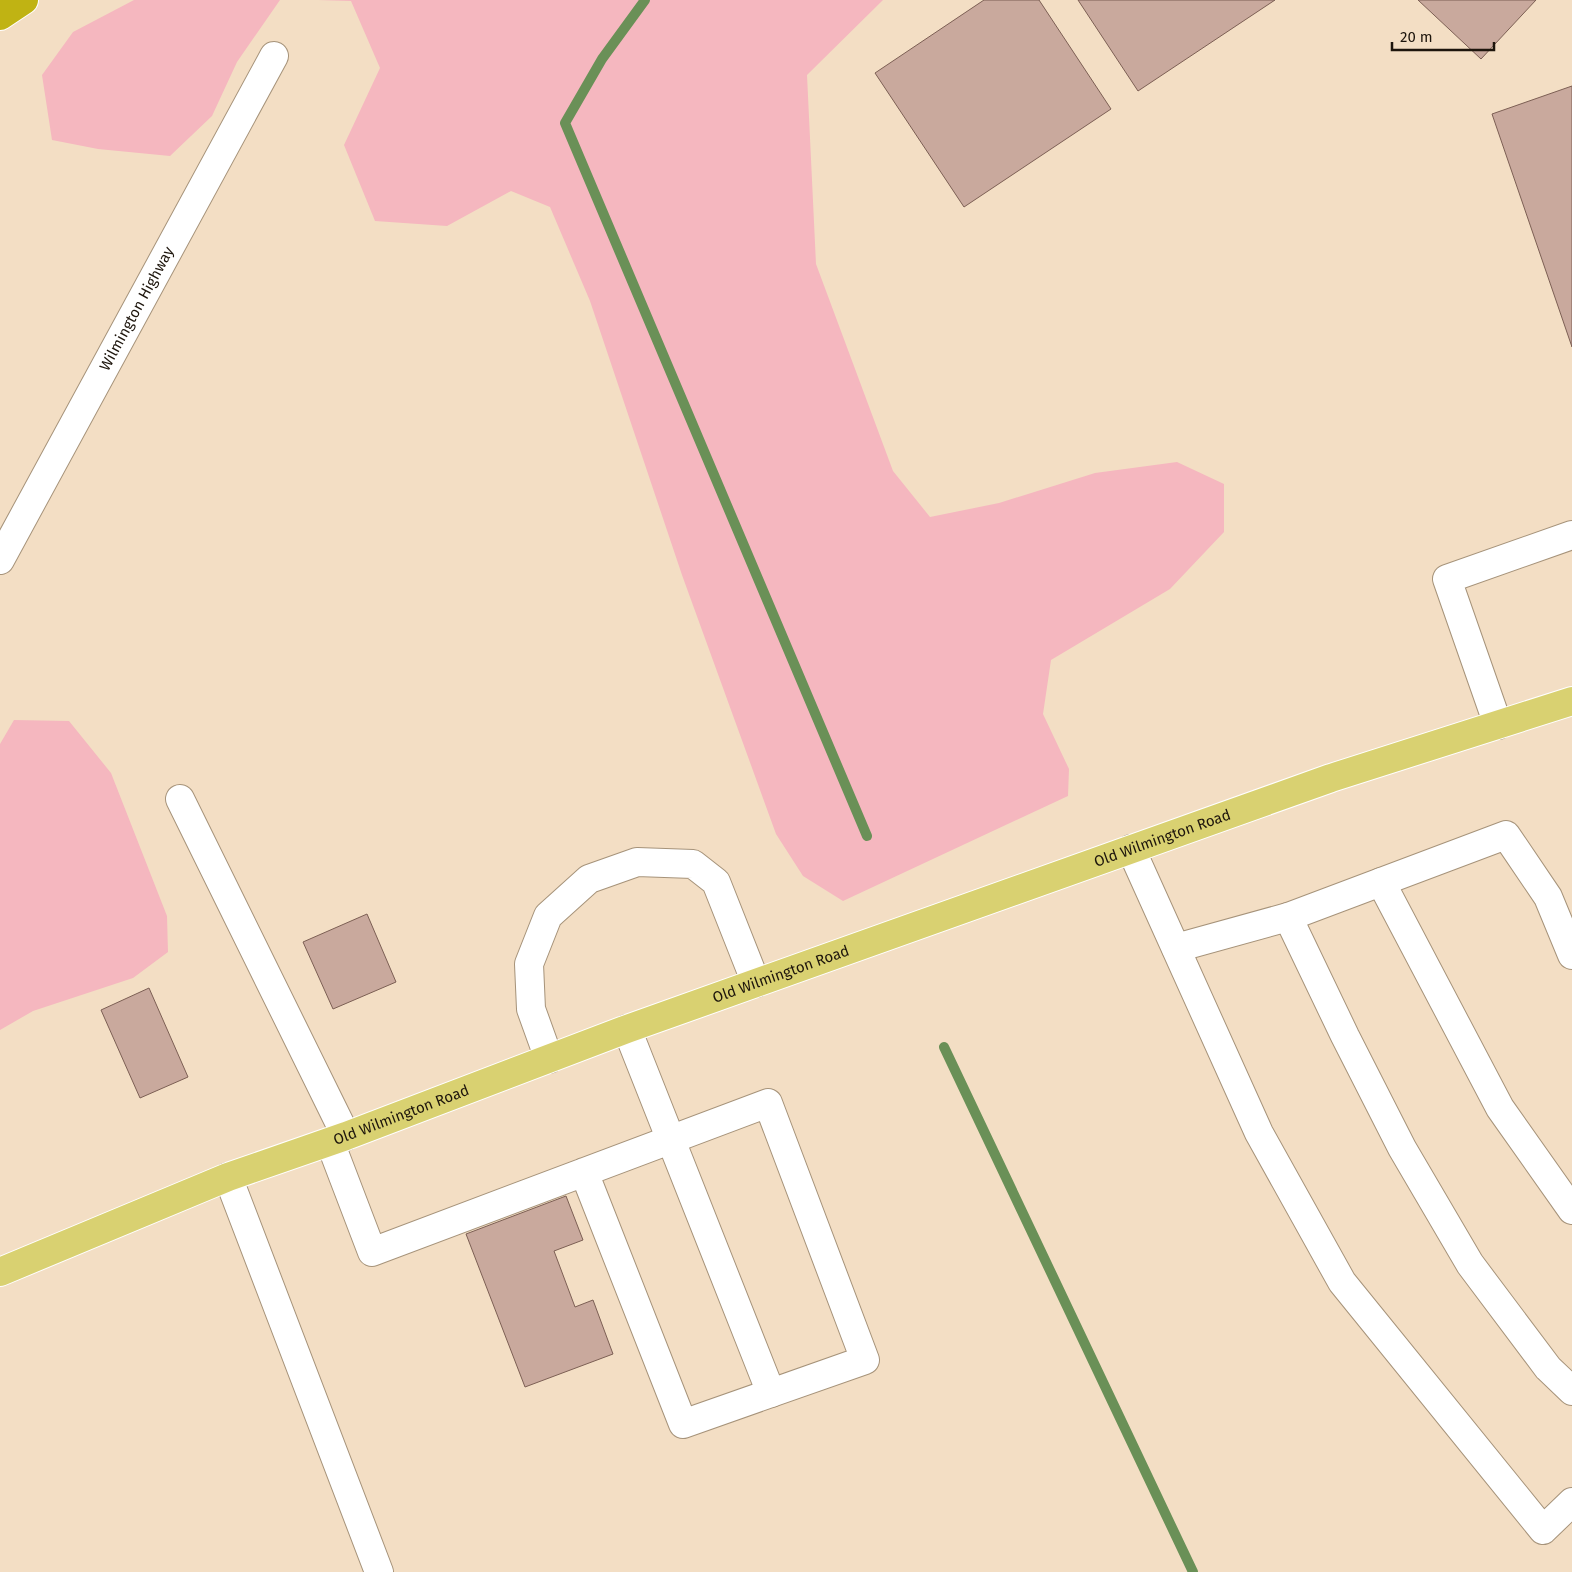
<svg xmlns="http://www.w3.org/2000/svg" width="1572" height="1572" font-family="'Fira Sans',sans-serif">
	<rect width="100%" height="100%" fill="#f3dec4"/>
	<g fill="#f5b7bf">
		<path d="M 134,0 L 280,0 L 237,62 L 212,116 L 170,156 L 98,149 L 52,140 L 42,75 L 73,32 Z"/>
		<path d="M 318,0 L 883,0 L 807,75 L 816,264 L 893,471 L 930,517 L 999,503 L 1095,473 L 1177,462 L 1224,484 L 1224,532 L 1170,589 L 1051,660 L 1043,714 L 1069,769 L 1068,796 L 843,901 L 803,876 L 776,834 L 682,575 L 590,301 L 550,207 L 511,191 L 447,226 L 375,221 L 344,145 L 380,68 L 351,1 Z"/>
		<path d="M 14,720 L 69,721 L 111,773 L 167,916 L 168,952 L 133,978 L 33,1011 L 0,1030 L 0,744 Z"/>
	</g>
	<g fill="none" stroke-linecap="round" stroke-linejoin="round">
		<g stroke="#6a9057" stroke-width="10">
			<path d="M 645,0 L 602,59 L 565,123 L 867,836"/>
			<path d="M 944,1047 L 1193,1572"/>
		</g>
	</g>
	<g fill="#c9a99d" stroke="#7c5f54">
		<path d="M 984,0 L 1039,0 L 1111,109 L 964,207 L 875,73 Z"/>
		<path d="M 1078,0 L 1275,0 L 1138,91 Z"/>
		<path d="M 1418,0 L 1536,0 L 1481,59 Z"/>
		<path d="M 1572,86 L 1572,347 L 1492,114 Z"/>
		<path d="M 367,914 L 396,982 L 333,1009 L 303,942 Z"/>
		<path d="M 149,988 L 188,1077 L 140,1098 L 101,1010 Z"/>
		<path d="M 566,1196 L 583,1240 L 554,1251 L 575,1307 L 593,1300 L 613,1354 L 525,1387 L 466,1234 Z"/>
	</g>
	<g fill="none" stroke-linecap="round" stroke-linejoin="round">
		<defs>
			<g id="minor">
				<path id="s1" d="M 0,560 L 274,56"/>
				<path d="M 1498,725 L 1447,579 L 1572,535"/>
				<path d="M 180,799 L 346,1136"/>
				<path d="M 1131,849 L 1259,1133 L 1342,1282 L 1543,1530 L 1572,1502"/>
				<path d="M 1381,882 L 1288,917 L 1345,1036 L 1402,1148 L 1470,1264 L 1548,1368 L 1572,1391"/>
				<path d="M 1176,948 L 1288,917"/>
				<path d="M 1572,955 L 1548,897 L 1506,835 L 1381,882 L 1500,1108 L 1572,1210"/>
				<path d="M 627,1029 L 771,1393"/>
				<path d="M 549,1059 L 531,1009 L 529,964 L 548,916 L 589,879 L 637,862 L 693,864 L 716,882 L 756,983"/>
				<path d="M 330,1142 L 372,1252 L 768,1103 L 865,1360 L 683,1424 L 584,1172"/>
				<path d="M 228,1177 L 379,1572"/>
			</g>
			<g id="major">
				<path id="s2" d="M 0,1272 L 228,1177 L 346,1136 L 627,1029 L 1331,778 L 1572,701"/>
			</g>
			<path id="highway" d="M 0,16 L 24,0"/>
		</defs>
		<use href="#minor" stroke="#a6937a" stroke-width="30"/>
		<use href="#major" stroke="#fff" stroke-width="30"/>
		<use href="#highway" stroke="#fff" stroke-width="30"/>
		<use href="#minor" stroke="#fff" stroke-width="28"/>
		<use href="#major" stroke="#d9d171" stroke-width="28"/>
		<use href="#highway" stroke="#c0b313" stroke-width="28"/>
	</g>
	<g text-anchor="middle" dominant-baseline="central" stroke-width="5" stroke-linejoin="round" paint-order="stroke">
		<g font-size="15" fill="#1d150c" stroke="#f3dec4">
			<text stroke="none"><textPath href="#s1" startOffset="286">Wilmington Highway</textPath></text>
			<text stroke="none"><textPath href="#s2" startOffset="1241">Old Wilmington Road</textPath></text>
			<text stroke="none"><textPath href="#s2" startOffset="836">Old Wilmington Road</textPath></text>
			<text stroke="none"><textPath href="#s2" startOffset="431">Old Wilmington Road</textPath></text>
		</g>
	</g>
	<path d="M1392 42v8h102v-8" fill="none" stroke="#1d150c" stroke-width="2.5"/>
	<text x="1400" y="42" font-size="15" fill="#1d150c" stroke="#f3dec4" stroke-width="4" paint-order="stroke">20 m</text>
</svg>
